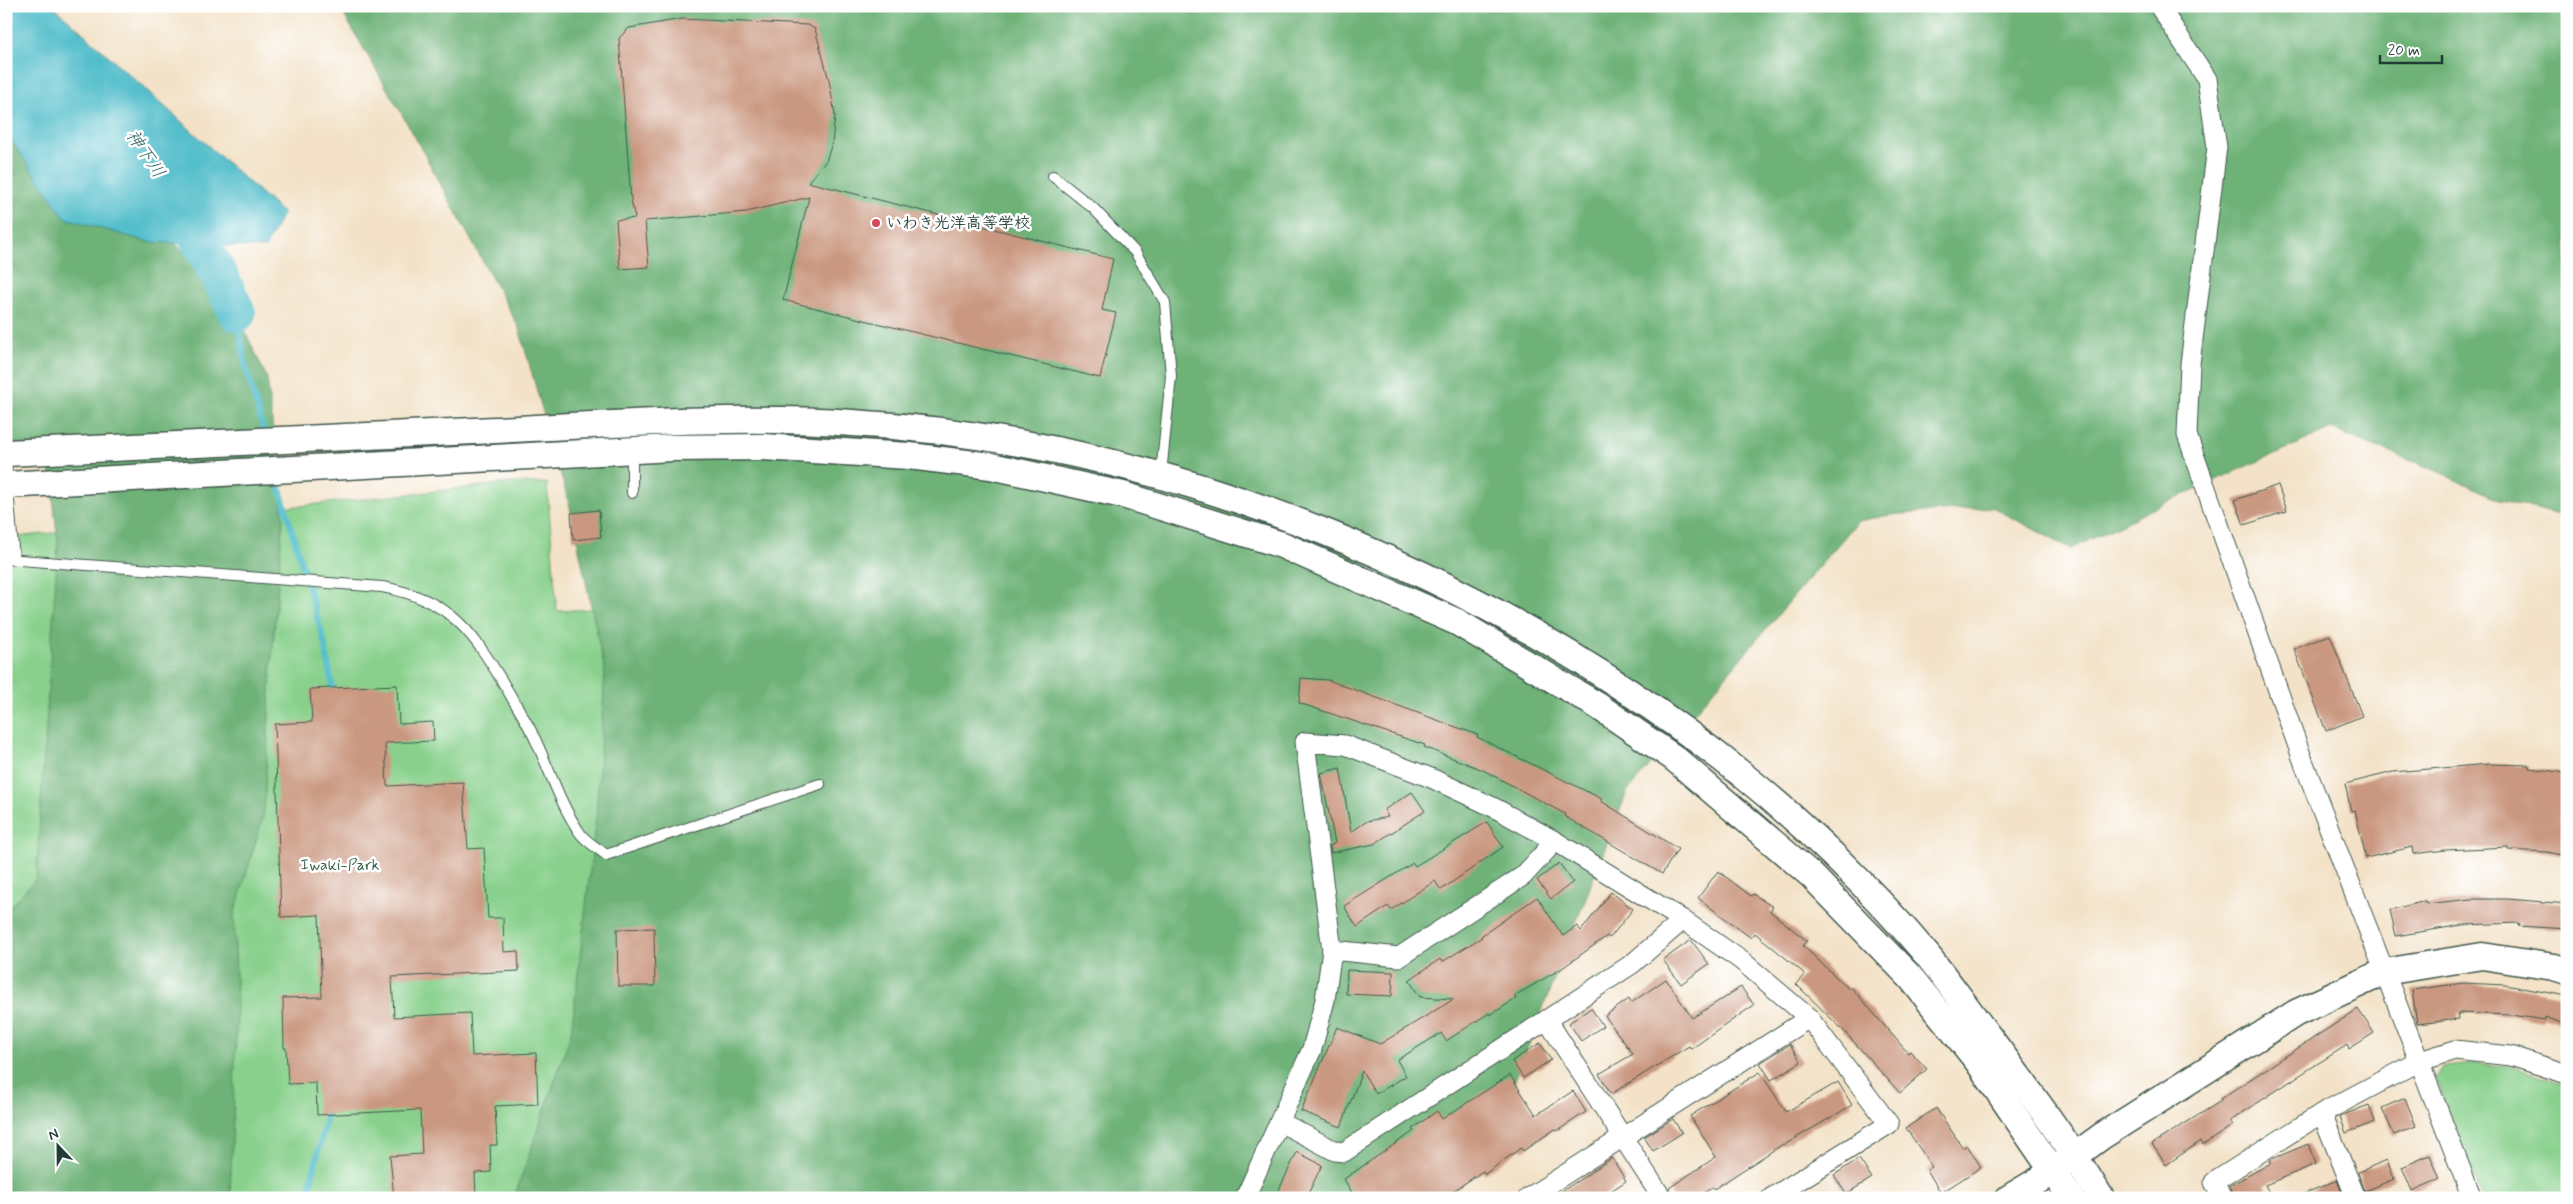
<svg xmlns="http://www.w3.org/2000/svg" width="2573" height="1204" font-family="Mynerve,'Klee One',sans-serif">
	<rect width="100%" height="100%" fill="#fff"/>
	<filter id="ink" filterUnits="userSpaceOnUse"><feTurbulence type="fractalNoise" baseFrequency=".02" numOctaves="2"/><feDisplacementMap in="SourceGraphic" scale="10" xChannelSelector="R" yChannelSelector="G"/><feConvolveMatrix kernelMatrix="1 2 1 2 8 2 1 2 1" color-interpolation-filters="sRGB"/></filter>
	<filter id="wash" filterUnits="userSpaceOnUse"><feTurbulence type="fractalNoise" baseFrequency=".0096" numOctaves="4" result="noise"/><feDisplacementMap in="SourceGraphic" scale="20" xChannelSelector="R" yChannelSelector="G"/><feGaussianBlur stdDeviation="1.12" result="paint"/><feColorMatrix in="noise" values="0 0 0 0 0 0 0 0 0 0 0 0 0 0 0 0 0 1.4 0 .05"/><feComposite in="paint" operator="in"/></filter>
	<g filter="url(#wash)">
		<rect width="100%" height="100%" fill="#f3e2c7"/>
		<g fill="#88d08c" stroke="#548660">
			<path d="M 510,483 L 547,483 L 557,611 L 817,596 L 1198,1198 L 6,1198 L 6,538 Z"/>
			<path d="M 2474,1064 L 2508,1066 L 2567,1083 L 2567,1198 L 2482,1198 L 2435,1079 L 2443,1067 Z"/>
		</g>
		<g fill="#6eb278" stroke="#467856">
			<path d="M 339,6 L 2567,6 L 2567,517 L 2498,499 L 2437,471 L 2331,429 L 2171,500 L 2071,549 L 1992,507 L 1890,515 L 1858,521 L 1627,792 L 1513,1085 L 1397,1198 L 514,1198 L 571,1034 L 596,819 L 605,671 L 570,507 L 519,328 L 415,137 Z"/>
			<path d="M 6,66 L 162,231 L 228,295 L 267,378 L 283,518 L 271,672 L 264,813 L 234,916 L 237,1008 L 230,1198 L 6,1198 L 6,911 L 36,879 L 58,542 L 48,454 L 6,440 Z"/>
		</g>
		<path fill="#52becb" stroke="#387e80" d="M 6,6 L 53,6 L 283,213 L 265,248 L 148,242 L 65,218 L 12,142 L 6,140 Z"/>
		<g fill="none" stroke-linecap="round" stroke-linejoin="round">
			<g stroke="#52becb" stroke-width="6">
				<path d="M 237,313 L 245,365 L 265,435"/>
				<path d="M 276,475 L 324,641 L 334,695"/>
				<path d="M 307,1198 L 329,1107"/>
			</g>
			<path stroke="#52becb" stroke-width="38" d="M 176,201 L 218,273 L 237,313"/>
		</g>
		<g id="blocks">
			<g fill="#ca9880">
				<path d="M 682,19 L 808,25 L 815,29 L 829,80 L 835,115 L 832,143 L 826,161 L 808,182 L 1113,259 L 1102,310 L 1116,313 L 1100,378 L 783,300 L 809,197 L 746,212 L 645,221 L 649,267 L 620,269 L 616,220 L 635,218 L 631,200 L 619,38 L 629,28 Z"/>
				<path d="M 2278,485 L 2287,511 L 2244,525 L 2235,500 Z"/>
				<path d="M 599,510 L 601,537 L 573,540 L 571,513 Z"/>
				<path d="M 2330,635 L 2362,716 L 2326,731 L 2294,649 Z"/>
				<path d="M 1301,678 L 1328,680 L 1478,735 L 1477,737 L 1602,799 L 1601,801 L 1678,849 L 1662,874 L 1564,816 L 1565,814 L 1483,770 L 1424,747 L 1425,745 L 1299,703 Z"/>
				<path d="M 397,685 L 399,724 L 433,722 L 434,741 L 385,743 L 387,786 L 463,782 L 468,849 L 484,848 L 488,918 L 503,918 L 504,952 L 518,951 L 519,971 L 392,977 L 394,1017 L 470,1013 L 472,1056 L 536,1053 L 538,1104 L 495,1106 L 497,1145 L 490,1145 L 491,1172 L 475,1173 L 476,1198 L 394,1198 L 390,1156 L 422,1154 L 420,1110 L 317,1115 L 316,1083 L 288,1084 L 286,1048 L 284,1048 L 283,998 L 322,997 L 319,915 L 281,917 L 275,724 L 312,722 L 310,689 Z"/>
				<path d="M 2490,764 L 2529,765 L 2529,768 L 2567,773 L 2567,856 L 2547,852 L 2508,850 L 2508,847 L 2445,850 L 2413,854 L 2412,847 L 2366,858 L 2355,810 L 2351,811 L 2345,784 L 2393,772 Z"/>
				<path d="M 1340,768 L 1351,832 L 1367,821 L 1388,817 L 1384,810 L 1412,792 L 1425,811 L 1374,844 L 1331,853 L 1330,846 L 1335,843 L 1321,773 Z"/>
				<path d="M 1487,822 L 1503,847 L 1441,890 L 1435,881 L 1391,910 L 1388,906 L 1357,927 L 1344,906 L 1413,863 L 1415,866 Z"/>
				<path d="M 1559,863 L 1573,882 L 1551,899 L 1537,880 Z"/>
				<path d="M 1718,871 L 1751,896 L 1753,894 L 1773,907 L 1770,911 L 1807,941 L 1803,946 L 1849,989 L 1851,987 L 1908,1053 L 1910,1051 L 1927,1069 L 1900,1093 L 1843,1030 L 1796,984 L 1805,974 L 1755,933 L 1751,938 L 1698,898 Z"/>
				<path d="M 1611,892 L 1633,909 L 1610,938 L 1607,936 L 1561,969 L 1514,996 L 1516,999 L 1490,1015 L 1489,1013 L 1446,1041 L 1441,1033 L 1397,1060 L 1406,1076 L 1376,1094 L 1362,1071 L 1341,1127 L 1301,1111 L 1337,1027 L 1380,1044 L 1454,999 L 1420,997 L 1409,980 L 1440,959 L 1442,962 L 1482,937 L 1481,936 L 1537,897 L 1563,936 L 1577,926 L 1581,931 Z"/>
				<path d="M 2470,899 L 2508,899 L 2567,904 L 2567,929 L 2519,926 L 2520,923 L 2462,925 L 2396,936 L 2390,910 L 2425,901 L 2426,904 Z"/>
				<path d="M 654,928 L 655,986 L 618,986 L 617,929 Z"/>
				<path d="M 1691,940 L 1709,964 L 1681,984 L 1663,960 Z"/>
				<path d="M 1347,970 L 1393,972 L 1392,996 L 1346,994 Z"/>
				<path d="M 1666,979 L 1692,1018 L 1741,987 L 1754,1005 L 1691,1049 L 1689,1046 L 1611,1094 L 1599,1074 L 1633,1054 L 1605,1016 L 1629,999 L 1631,1003 Z"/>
				<path d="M 2463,983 L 2505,985 L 2567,996 L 2567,1025 L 2544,1017 L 2544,1020 L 2512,1015 L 2458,1013 L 2459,1019 L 2417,1024 L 2412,990 Z"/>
				<path d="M 1591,1008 L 1603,1026 L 1581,1041 L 1569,1023 Z"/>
				<path d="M 2358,1009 L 2374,1033 L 2349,1049 L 2347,1045 L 2300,1075 L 2230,1121 L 2233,1125 L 2203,1145 L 2201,1141 L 2166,1165 L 2152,1144 L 2221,1101 L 2220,1099 Z"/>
				<path d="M 1540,1043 L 1551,1060 L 1523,1078 L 1512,1061 Z"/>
				<path d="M 1790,1044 L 1801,1062 L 1771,1080 L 1760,1063 Z"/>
				<path d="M 1760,1072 L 1786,1112 L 1838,1082 L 1852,1105 L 1784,1145 L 1783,1144 L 1714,1189 L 1713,1187 L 1697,1198 L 1673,1198 L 1669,1188 L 1716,1157 L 1690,1116 Z"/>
				<path d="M 1510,1075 L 1536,1115 L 1573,1091 L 1586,1112 L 1557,1131 L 1555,1129 L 1523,1151 L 1521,1148 L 1485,1174 L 1483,1171 L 1443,1198 L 1355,1198 L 1344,1179 L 1414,1131 L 1412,1129 L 1437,1111 L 1442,1119 Z"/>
				<path d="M 2405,1098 L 2416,1126 L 2394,1135 L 2382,1108 Z"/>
				<path d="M 2369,1105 L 2375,1122 L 2346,1133 L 2340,1116 Z"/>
				<path d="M 1936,1108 L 1963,1148 L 1967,1145 L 1981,1167 L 1941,1193 L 1927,1170 L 1932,1167 L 1906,1128 Z"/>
				<path d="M 1673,1119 L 1682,1133 L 1653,1151 L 1644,1137 Z"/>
				<path d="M 2308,1144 L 2316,1164 L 2265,1185 L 2272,1198 L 2235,1198 L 2229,1186 L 2271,1163 L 2270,1160 Z"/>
				<path d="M 1297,1152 L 1322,1165 L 1306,1198 L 1275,1198 Z"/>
				<path d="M 2430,1155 L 2440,1179 L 2412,1191 L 2402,1167 Z"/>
				<path d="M 1612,1158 L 1626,1181 L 1600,1198 L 1552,1198 Z"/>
				<path d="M 1859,1159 L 1872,1178 L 1846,1194 L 1834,1175 Z"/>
				<path d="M 2387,1160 L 2394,1179 L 2365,1191 L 2358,1172 Z"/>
				<path d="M 2337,1180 L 2344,1198 L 2296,1198 L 2296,1197 Z"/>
			</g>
		</g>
	</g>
	<g filter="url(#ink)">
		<use href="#blocks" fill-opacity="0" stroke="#3f564a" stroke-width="1"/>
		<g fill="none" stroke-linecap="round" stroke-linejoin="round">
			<defs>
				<g id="lane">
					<path d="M 1053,176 L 1093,208 L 1135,252 L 1165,302 L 1171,376 L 1161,474"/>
					<path d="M 632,451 L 632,493"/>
					<path d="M 6,467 L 14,559"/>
					<path d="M 6,559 L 382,587 C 452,599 474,634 508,691 C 517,707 528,723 536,741 C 550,771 561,806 580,833 C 586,842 598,848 606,855 L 820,784"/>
				</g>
				<g id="street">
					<path d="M 2159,6 L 2207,79 L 2217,147 L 2190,364 L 2187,435 L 2305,766 L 2472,1198"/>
					<path d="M 1332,950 L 1399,957 L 1523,876 L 1555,841"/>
					<path d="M 1547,1020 L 1662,1198"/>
					<path d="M 2322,1113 L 2356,1198"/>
					<path d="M 1280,1122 L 1335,1151 L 1344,1152 L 1632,964 L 1683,920"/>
					<path d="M 1245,1198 L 1312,1049 L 1325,1000 L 1332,950 L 1305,742 L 1345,745 L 1431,778 L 1493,807 L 1555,841 L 1683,920 L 1742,961 L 1809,1018 L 1889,1124 L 1771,1198"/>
					<path d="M 1528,1198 L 1809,1018"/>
					<path d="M 2222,1198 L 2214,1182 L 2322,1113 L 2420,1061 L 2455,1050 L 2511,1056 L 2567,1074"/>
				</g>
				<g id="secondary">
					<path d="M 6,453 C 169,445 332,437 495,430 C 615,424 734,415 853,423 C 1171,442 1490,575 1739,772 C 1804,824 1874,892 1927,955 C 1950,983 1970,1013 1992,1041 C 2030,1092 2068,1143 2101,1198"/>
					<path d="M 6,485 L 672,448 L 763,447 L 909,456 L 991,466 L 1123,495 L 1282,545 L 1457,622 L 1598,706 L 1674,758 L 1811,875 L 1911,978 L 1979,1063 L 2071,1198"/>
					<path d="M 2009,1198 L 2054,1171 L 2102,1136 L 2296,1013 L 2384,972 L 2482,956 L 2554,967 L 2567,971"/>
				</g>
			</defs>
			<use href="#lane" stroke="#3f564a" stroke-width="12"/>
			<use href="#street" stroke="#3f564a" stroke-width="21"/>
			<use href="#secondary" stroke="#3f564a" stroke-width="29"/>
			<use href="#lane" stroke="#fff" stroke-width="10"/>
			<use href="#street" stroke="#fff" stroke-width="19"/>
			<use href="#secondary" stroke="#fff" stroke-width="26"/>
		</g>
	</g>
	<circle fill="#d1495b" stroke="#fff" stroke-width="2" cx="876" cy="223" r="5"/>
	<g text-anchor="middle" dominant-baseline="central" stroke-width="5" stroke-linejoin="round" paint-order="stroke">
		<g font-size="16" font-weight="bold" fill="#1f3d34" stroke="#fff" text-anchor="start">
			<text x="886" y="223">いわき光洋高等学校</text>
		</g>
		<g font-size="16" fill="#39624a" stroke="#fff">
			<text x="340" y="865">Iwaki-Park</text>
		</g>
		<g font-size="18" font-style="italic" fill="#2e6461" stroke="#fff">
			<text transform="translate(145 154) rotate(56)">神下川</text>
		</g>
	</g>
	<rect width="2573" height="1204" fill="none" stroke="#fff" stroke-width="25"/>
	<g transform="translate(58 1146) rotate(338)" stroke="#ffffff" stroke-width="4" paint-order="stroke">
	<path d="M0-4L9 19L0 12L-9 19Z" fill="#1f3d34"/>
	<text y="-8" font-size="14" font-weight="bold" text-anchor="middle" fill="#1f3d34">N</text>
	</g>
	<path d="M2380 55v8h62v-8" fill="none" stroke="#1f3d34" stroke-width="2.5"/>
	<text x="2388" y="55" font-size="15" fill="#1f3d34" stroke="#ffffff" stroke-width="4" paint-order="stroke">20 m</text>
</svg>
